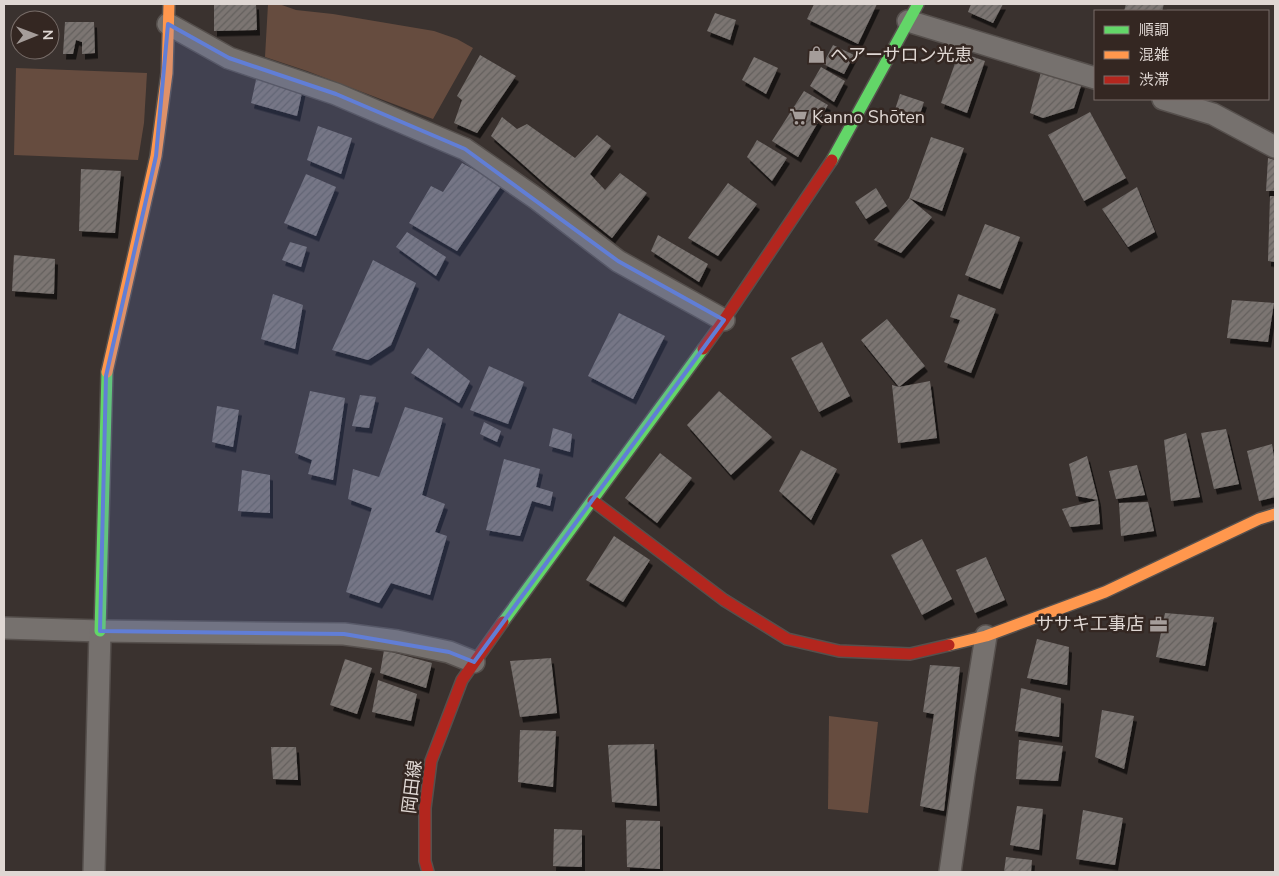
<svg xmlns="http://www.w3.org/2000/svg" width="1279" height="876" font-family="'Nunito Sans','Noto Sans JP',sans-serif">
	<defs>
		<pattern id="building-hatch" width="6" height="6" patternUnits="userSpaceOnUse" patternTransform="scale(1.25)"><rect width="6" height="6" fill="#7b7572"/><path d="M-1 1l2-2M0 6l6-6M5 7l2-2" fill="none" stroke="#65605e"/></pattern>
		<filter id="shadow"><feDropShadow dx="3" dy="5.5" stdDeviation="0" flood-color="#0009"/></filter>
	</defs>
	<rect width="100%" height="100%" fill="#3a322f"/>
	<g fill="#664c3f">
		<path d="M 268,4 L 279,4 L 296,10 L 333,14 L 434,31 L 457,39 L 473,48 L 433,119 L 307,71 L 265,57 Z"/>
		<path d="M 16,68 L 147,73 L 144,123 L 138,160 L 14,155 Z"/>
		<path d="M 829,716 L 878,722 L 868,813 L 828,809 Z"/>
	</g>
	<g fill="url(#building-hatch)" filter="url(#shadow)">
		<path d="M 214,4 L 256,4 L 257,30 L 214,31 Z"/>
		<path d="M 814,4 L 877,4 L 858,44 L 807,19 Z"/>
		<path d="M 971,4 L 1003,4 L 993,23 L 968,12 Z"/>
		<path d="M 1126,4 L 1164,4 L 1162,11 L 1124,11 Z"/>
		<path d="M 715,13 L 736,20 L 730,40 L 707,31 Z"/>
		<path d="M 65,22 L 94,22 L 95,53 L 82,54 L 82,42 L 76,40 L 73,54 L 63,54 Z"/>
		<path d="M 833,45 L 854,55 L 844,74 L 823,64 Z"/>
		<path d="M 959,52 L 985,61 L 967,113 L 941,103 Z"/>
		<path d="M 480,55 L 516,76 L 477,133 L 454,123 L 462,100 L 457,96 Z"/>
		<path d="M 754,57 L 778,68 L 766,94 L 742,80 Z"/>
		<path d="M 821,67 L 845,81 L 834,102 L 810,86 Z"/>
		<path d="M 1041,72 L 1082,83 L 1074,108 L 1043,118 L 1030,113 Z"/>
		<path d="M 257,75 L 303,88 L 297,116 L 251,103 Z"/>
		<path d="M 804,91 L 828,105 L 798,157 L 772,141 Z"/>
		<path d="M 900,94 L 924,102 L 918,120 L 894,113 Z"/>
		<path d="M 1090,112 L 1126,178 L 1084,201 L 1048,135 Z"/>
		<path d="M 502,117 L 517,129 L 527,124 L 575,158 L 597,135 L 611,146 L 590,174 L 605,190 L 620,173 L 647,193 L 612,238 L 546,185 L 491,136 Z"/>
		<path d="M 318,126 L 352,138 L 341,174 L 307,160 Z"/>
		<path d="M 931,137 L 964,148 L 942,211 L 909,198 L 932,217 L 901,253 L 874,240 L 909,198 Z"/>
		<path d="M 757,140 L 787,158 L 772,181 L 747,157 Z"/>
		<path d="M 1268,158 L 1275,160 L 1275,191 L 1266,191 Z"/>
		<path d="M 462,163 L 502,185 L 457,251 L 409,223 L 431,186 L 443,192 Z"/>
		<path d="M 81,169 L 121,171 L 115,233 L 79,231 Z"/>
		<path d="M 306,174 L 336,187 L 316,236 L 284,223 Z"/>
		<path d="M 728,183 L 757,204 L 718,256 L 688,238 Z"/>
		<path d="M 1137,187 L 1155,232 L 1128,247 L 1102,209 Z"/>
		<path d="M 876,188 L 887,206 L 866,219 L 855,202 Z"/>
		<path d="M 1270,196 L 1275,196 L 1275,262 L 1268,261 Z"/>
		<path d="M 985,224 L 1020,237 L 1000,289 L 965,275 Z"/>
		<path d="M 407,232 L 446,257 L 436,276 L 396,247 Z"/>
		<path d="M 658,235 L 708,264 L 699,282 L 651,251 Z"/>
		<path d="M 290,242 L 307,247 L 301,267 L 282,260 Z"/>
		<path d="M 14,255 L 55,259 L 54,294 L 12,291 Z"/>
		<path d="M 373,260 L 416,283 L 391,345 L 368,360 L 332,350 Z"/>
		<path d="M 273,294 L 303,305 L 295,349 L 261,339 Z"/>
		<path d="M 958,294 L 996,309 L 971,373 L 944,362 L 960,320 L 950,317 Z"/>
		<path d="M 1232,300 L 1274,303 L 1268,342 L 1227,338 Z"/>
		<path d="M 619,313 L 665,336 L 633,399 L 588,376 Z"/>
		<path d="M 887,319 L 925,366 L 899,387 L 930,381 L 937,438 L 898,443 L 892,385 L 899,387 L 861,340 Z"/>
		<path d="M 822,342 L 850,396 L 819,412 L 791,358 Z"/>
		<path d="M 428,348 L 470,381 L 459,403 L 411,373 Z"/>
		<path d="M 489,366 L 524,382 L 508,424 L 470,410 Z"/>
		<path d="M 310,391 L 345,398 L 333,480 L 308,474 L 312,460 L 295,453 Z"/>
		<path d="M 719,391 L 772,437 L 731,475 L 687,425 Z"/>
		<path d="M 360,395 L 376,397 L 369,428 L 352,426 Z"/>
		<path d="M 217,406 L 239,410 L 233,447 L 212,442 Z"/>
		<path d="M 405,407 L 443,418 L 422,495 L 445,504 L 435,532 L 447,536 L 430,595 L 391,583 L 379,603 L 346,592 L 372,508 L 348,499 L 353,469 L 379,477 Z"/>
		<path d="M 484,422 L 501,431 L 497,442 L 480,434 Z"/>
		<path d="M 553,428 L 572,434 L 570,452 L 549,446 Z"/>
		<path d="M 1226,429 L 1239,484 L 1214,489 L 1201,433 Z"/>
		<path d="M 1186,433 L 1200,497 L 1171,501 L 1164,440 Z"/>
		<path d="M 1272,444 L 1275,464 L 1275,497 L 1259,501 L 1247,451 Z"/>
		<path d="M 801,450 L 837,469 L 811,520 L 779,491 Z"/>
		<path d="M 660,453 L 692,478 L 657,523 L 625,498 Z"/>
		<path d="M 1087,456 L 1098,500 L 1076,496 L 1069,464 Z"/>
		<path d="M 504,459 L 540,469 L 536,487 L 553,492 L 550,506 L 532,501 L 520,536 L 486,530 Z"/>
		<path d="M 1137,465 L 1145,495 L 1116,499 L 1109,471 Z"/>
		<path d="M 242,470 L 270,475 L 270,513 L 238,511 Z"/>
		<path d="M 1098,500 L 1100,524 L 1070,527 L 1062,509 Z"/>
		<path d="M 1148,502 L 1154,531 L 1121,536 L 1119,503 Z"/>
		<path d="M 614,536 L 650,560 L 623,602 L 586,580 Z"/>
		<path d="M 922,539 L 952,599 L 922,615 L 891,555 Z"/>
		<path d="M 986,557 L 1005,600 L 975,613 L 956,570 Z"/>
		<path d="M 1165,613 L 1214,617 L 1205,666 L 1156,657 Z"/>
		<path d="M 1037,639 L 1069,647 L 1067,685 L 1027,678 Z"/>
		<path d="M 384,650 L 432,663 L 426,688 L 380,673 Z"/>
		<path d="M 551,658 L 557,713 L 520,717 L 510,661 Z"/>
		<path d="M 345,659 L 372,668 L 357,714 L 330,705 Z"/>
		<path d="M 930,665 L 960,667 L 944,811 L 920,806 L 934,714 L 923,712 Z"/>
		<path d="M 378,680 L 417,694 L 411,721 L 372,712 Z"/>
		<path d="M 1021,688 L 1061,698 L 1059,737 L 1015,731 Z"/>
		<path d="M 1102,710 L 1134,716 L 1124,769 L 1095,757 Z"/>
		<path d="M 520,730 L 556,731 L 553,787 L 518,782 Z"/>
		<path d="M 1019,740 L 1063,746 L 1058,781 L 1016,779 Z"/>
		<path d="M 654,744 L 657,806 L 612,802 L 608,745 Z"/>
		<path d="M 271,747 L 296,747 L 298,780 L 273,779 Z"/>
		<path d="M 1017,806 L 1043,809 L 1039,850 L 1010,845 Z"/>
		<path d="M 1083,810 L 1123,818 L 1115,865 L 1076,859 Z"/>
		<path d="M 626,820 L 660,821 L 660,869 L 627,867 Z"/>
		<path d="M 554,829 L 582,830 L 582,867 L 553,866 Z"/>
		<path d="M 1006,857 L 1032,860 L 1031,872 L 1004,872 Z"/>
	</g>
	<g fill="none" stroke-linecap="round" stroke-linejoin="round">
		<defs>
			<g id="street">
				<path d="M 908,21 L 1095,78"/>
				<path d="M 168,24 L 229,58 L 336,94 L 465,149 L 537,199 L 618,261 L 724,320"/>
				<path d="M 1163,99 L 1213,114 L 1275,147"/>
				<path d="M 4,628 L 100,631 L 344,634 L 397,641 L 449,652 L 474,662"/>
				<path d="M 94,872 L 100,631"/>
				<path d="M 950,872 L 964,774 L 986,636"/>
			</g>
			<g id="fast">
				<path d="M 832,160 L 918,4"/>
				<path d="M 503,622 L 703,349"/>
				<path d="M 100,631 L 107,372"/>
			</g>
			<g id="slow">
				<path d="M 107,372 L 156,156 L 167,73 L 169,4"/>
				<path d="M 949,645 L 986,636 L 1105,592 L 1259,519 L 1275,514"/>
			</g>
			<g id="jam">
				<path d="M 703,349 L 724,320 L 832,160"/>
				<path d="M 593,501 L 724,600 L 787,639 L 839,651 L 910,654 L 949,645"/>
				<path d="M 428,872 L 425,861 L 425,808 L 431,761 L 462,680 L 503,622"/>
			</g>
		</defs>
		<use href="#street" stroke="#56504d" stroke-width="24"/>
		<use href="#fast" stroke="#56504d" stroke-width="14"/>
		<use href="#slow" stroke="#56504d" stroke-width="14"/>
		<use href="#jam" stroke="#56504d" stroke-width="14"/>
		<use href="#street" stroke="#76716e" stroke-width="21"/>
		<use href="#fast" stroke="#63d668" stroke-width="11"/>
		<use href="#slow" stroke="#ff974d" stroke-width="11"/>
		<use href="#jam" stroke="#b3261e" stroke-width="11"/>
	</g>
	<path fill="#617ed6" fill-opacity="0.2" stroke="#617ed6" stroke-width="4" stroke-linejoin="round" d="M 168,24 L 229,58 L 336,94 L 465,149 L 618,261 L 724,320 L 474,662 L 449,652 L 344,634 L 100,631 L 106,376 L 156,156 Z"/>
	<defs>
		<symbol id="shop-bare" viewBox="-9 -9 18 18"><path d="M-5-2.5h2.3a2.7 3.5 0 0 1 5.4 0H5L5.5 6h-11ZM-1.5-2.5h3a1.5 2.3 0 0 0-3 0Z" fill="#a59d9a" stroke="#342722" stroke-width="2.5" paint-order="stroke"/></symbol>
		<symbol id="supermarket-bare" viewBox="-9 -9 18 18"><path d="M-6-5.5h2.5l.6 2H6L4.5 2H-2.5L-4.4-4H-6ZM-1.5 3.2a1.3 1.3 0 1 0 .1 0ZM3 3.2a1.3 1.3 0 1 0 .1 0Z" fill="#a59d9a" stroke="#342722" stroke-width="2.5" paint-order="stroke"/></symbol>
		<symbol id="office-bare" viewBox="-9 -9 18 18"><path d="M-6-3h4V-5.5h4V-3h4V5H-6ZM-1-4.5V-3h2v-1.5ZM-6 0V1H6V0Z" fill="#a59d9a" stroke="#342722" stroke-width="2.5" paint-order="stroke"/></symbol>
	</defs>
	<g fill-rule="evenodd">
		<use href="#shop-bare" x="804" y="42" width="25" height="25"/>
		<use href="#supermarket-bare" x="786" y="104" width="25" height="25"/>
		<use href="#office-bare" x="1146" y="612" width="25" height="25"/>
	</g>
	<g text-anchor="middle" dominant-baseline="central" stroke-width="5" stroke-linejoin="round" paint-order="stroke">
		<g font-size="18" fill="#dfd7d3" stroke="#342722" text-anchor="start">
			<text x="830" y="55">ヘアーサロン光恵</text>
			<text x="812" y="117">Kanno Shōten</text>
			<text x="1144" y="624" text-anchor="end">ササキ工事店</text>
		</g>
		<g font-size="18" fill="#dfd7d3" stroke="#342722">
			<text transform="translate(412 787) rotate(-83)">岡田線</text>
		</g>
	</g>
	<rect width="1279" height="876" fill="none" stroke="#dfd7d3" stroke-width="10"/>
	<rect x="1094" y="10" width="175" height="90" fill="#342722" stroke="#786d69"/>
	<rect x="1104" y="26" width="25" height="8" fill="#63d668" stroke="#786d69"/>
	<text x="1139" y="35" font-size="15" fill="#dfd7d3">順調</text>
	<rect x="1104" y="51" width="25" height="8" fill="#ff974d" stroke="#786d69"/>
	<text x="1139" y="60" font-size="15" fill="#dfd7d3">混雑</text>
	<rect x="1104" y="76" width="25" height="8" fill="#b3261e" stroke="#786d69"/>
	<text x="1139" y="85" font-size="15" fill="#dfd7d3">渋滞</text>
	<g transform="translate(35 35) rotate(89)"><circle r="24" fill="#342722" stroke="#786d69"/>
	<path d="M0-4L9 19L0 12L-9 19Z" fill="#a59d9a"/>
	<text y="-8" font-size="14" font-weight="bold" text-anchor="middle" fill="#dfd7d3">N</text>
	</g>
</svg>
